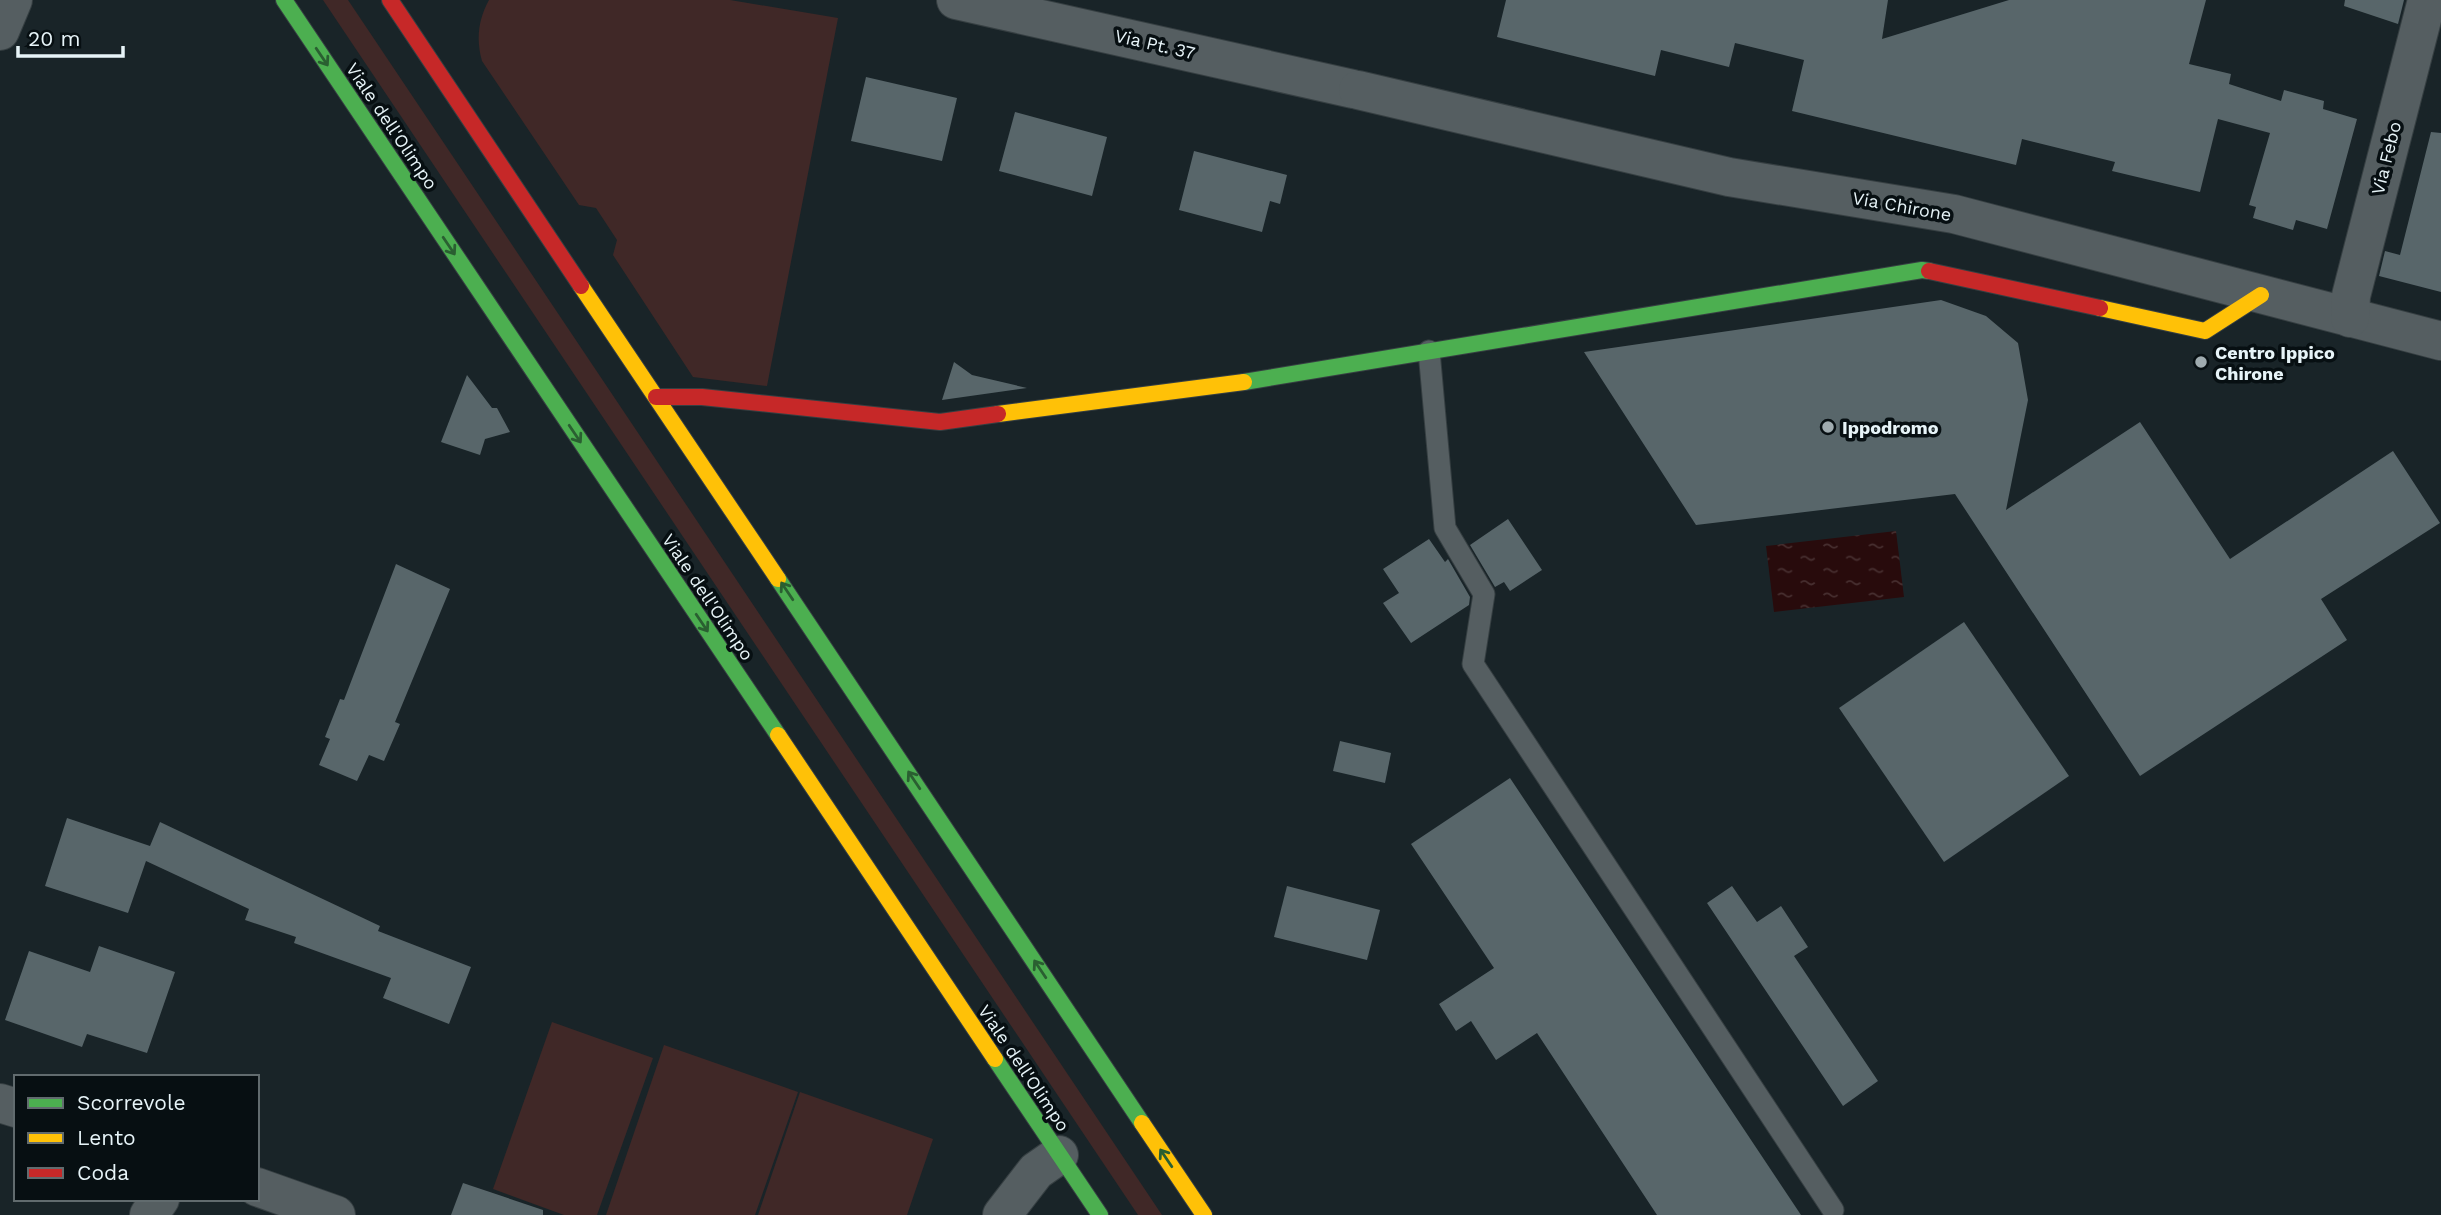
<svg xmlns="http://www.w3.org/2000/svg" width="2441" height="1215" font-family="'Work Sans',sans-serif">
	<defs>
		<pattern id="water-ripples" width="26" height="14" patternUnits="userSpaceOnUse" patternTransform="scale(1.75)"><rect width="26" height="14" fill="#280b0c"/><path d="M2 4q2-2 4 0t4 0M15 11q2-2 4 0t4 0" fill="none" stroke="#472f30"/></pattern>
	</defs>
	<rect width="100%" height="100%" fill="#192428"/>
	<g fill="#402827">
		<path d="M 323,0 L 348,0 L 1162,1215 L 1138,1215 Z"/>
		<path d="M 489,0 L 730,0 L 838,18 L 767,386 L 693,377 L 613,255 L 617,240 L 596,208 L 579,205 L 482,61 C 476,40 478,20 489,0 Z"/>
		<path d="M 552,1022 L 653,1058 L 597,1215 L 564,1215 L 493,1189 Z"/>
		<path d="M 664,1045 L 798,1092 L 755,1215 L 606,1215 Z"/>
		<path d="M 800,1092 L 933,1139 L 907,1215 L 758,1215 Z"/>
	</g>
	<path fill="url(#water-ripples)" d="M 1896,531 L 1904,597 L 1774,612 L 1766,546 Z"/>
	<g fill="#58666a">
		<path d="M 1506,0 L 1888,0 L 1882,39 L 2009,0 L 2206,0 L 2189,64 L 2231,74 L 2229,84 L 2281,101 L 2284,90 L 2324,101 L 2323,109 L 2357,119 L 2327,229 L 2296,220 L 2293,230 L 2253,218 L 2256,207 L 2249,205 L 2270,133 L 2218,119 L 2200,192 L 2112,171 L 2115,162 L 2022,139 L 2016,165 L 1792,111 L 1804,60 L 1735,43 L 1729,67 L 1661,50 L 1655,76 L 1497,37 Z"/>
		<path d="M 2345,0 L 2404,0 L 2398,24 L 2344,6 Z"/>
		<path d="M 866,77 L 957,98 L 942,161 L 851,141 Z"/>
		<path d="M 1015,112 L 1107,137 L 1092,196 L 999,171 Z"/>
		<path d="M 2431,132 L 2441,133 L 2441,292 L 2379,276 L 2385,251 L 2400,255 Z"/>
		<path d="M 1194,151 L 1287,175 L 1280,204 L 1270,201 L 1262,232 L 1179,210 Z"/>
		<path d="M 1941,300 L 1986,316 L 2018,343 L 2028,400 L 2006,510 L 2140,422 L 2230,559 L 2393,451 L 2440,523 L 2321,599 L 2347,640 L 2140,776 L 1955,494 L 1696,525 L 1584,352 Z"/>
		<path d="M 954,362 L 972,375 L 1027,388 L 942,400 Z"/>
		<path d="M 467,375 L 492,408 L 497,408 L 510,432 L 485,439 L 480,455 L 441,442 Z"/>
		<path d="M 1508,519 L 1542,570 L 1510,591 L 1504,582 L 1495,587 L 1470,545 Z"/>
		<path d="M 1429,539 L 1445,562 L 1448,559 L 1470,597 L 1469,605 L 1411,643 L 1383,603 L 1399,593 L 1383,569 Z"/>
		<path d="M 396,564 L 450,589 L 395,722 L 400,724 L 384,761 L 369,755 L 357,781 L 319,765 L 330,739 L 325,737 L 340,699 L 344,700 Z"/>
		<path d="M 1964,622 L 2069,776 L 1944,862 L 1839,708 Z"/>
		<path d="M 1340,741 L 1391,753 L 1385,783 L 1333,771 Z"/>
		<path d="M 1510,778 L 1801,1215 L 1657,1215 L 1537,1033 L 1496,1060 L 1471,1021 L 1456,1031 L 1439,1004 L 1494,968 L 1411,844 Z"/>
		<path d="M 67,818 L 150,846 L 160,822 L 380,926 L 378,931 L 471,967 L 449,1024 L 383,998 L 391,978 L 294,943 L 296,937 L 245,920 L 249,909 L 146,861 L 128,913 L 45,886 Z"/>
		<path d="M 1287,886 L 1380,910 L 1367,960 L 1274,937 Z"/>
		<path d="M 1732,886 L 1757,922 L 1781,906 L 1808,947 L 1794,956 L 1878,1081 L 1843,1106 L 1707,903 Z"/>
		<path d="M 99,946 L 175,972 L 147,1053 L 87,1034 L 82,1047 L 5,1020 L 29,951 L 90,972 Z"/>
		<path d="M 463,1183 L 543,1210 L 543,1215 L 451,1215 Z"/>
	</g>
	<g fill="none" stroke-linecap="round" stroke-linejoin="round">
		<defs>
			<path id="lane" d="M 1429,351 L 1445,528 L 1484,594 L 1473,664 L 1833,1210"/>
			<g id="street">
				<path d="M 956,0 L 1353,89"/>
				<path d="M 0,31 L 13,0"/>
				<path d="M 1358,90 L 1729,177 L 1954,214 L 2441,341"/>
				<path d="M 2350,318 L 2351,296 L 2427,0"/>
				<path d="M 0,1103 L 16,1108"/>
				<path d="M 257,1187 L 336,1215"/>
				<path d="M 149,1215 L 160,1199"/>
				<path d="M 1002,1215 L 1036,1171 L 1059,1155"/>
			</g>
			<g id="fast">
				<path d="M 284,0 L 778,735"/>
				<path d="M 1244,382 L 1922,270 L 1929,271"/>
				<path d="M 778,579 L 1142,1123"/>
				<path d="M 995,1059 L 1100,1215"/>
			</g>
			<g id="slow">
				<path d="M 581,286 L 778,579"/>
				<path d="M 2100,308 L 2205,331 L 2261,295"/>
				<path d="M 998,414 L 1244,382"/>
				<path d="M 778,735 L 995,1059"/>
				<path d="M 1142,1123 L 1204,1215"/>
			</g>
			<g id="jam">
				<path d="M 390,0 L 581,286"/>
				<path d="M 1929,271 L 2100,308"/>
				<path d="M 656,397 L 702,397 L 940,422 L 998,414"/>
			</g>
		</defs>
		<use href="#lane" stroke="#363f42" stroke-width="23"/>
		<use href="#street" stroke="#363f42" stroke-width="40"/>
		<use href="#fast" stroke="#363f42" stroke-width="18"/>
		<use href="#slow" stroke="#363f42" stroke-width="18"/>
		<use href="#jam" stroke="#363f42" stroke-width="18"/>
		<use href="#lane" stroke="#555e61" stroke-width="21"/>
		<use href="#street" stroke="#555e61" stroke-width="38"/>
		<use href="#fast" stroke="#4caf50" stroke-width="16"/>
		<use href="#slow" stroke="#ffc107" stroke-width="16"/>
		<use href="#jam" stroke="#c62828" stroke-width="16"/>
	</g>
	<defs><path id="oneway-shaft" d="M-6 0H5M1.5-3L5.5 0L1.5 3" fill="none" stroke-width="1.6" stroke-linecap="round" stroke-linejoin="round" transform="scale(1.75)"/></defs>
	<g stroke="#2a5f31">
		<use href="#oneway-shaft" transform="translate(322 57) rotate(56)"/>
		<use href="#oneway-shaft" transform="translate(449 246) rotate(56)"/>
		<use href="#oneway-shaft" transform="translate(575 434) rotate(56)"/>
		<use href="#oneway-shaft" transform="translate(787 591) rotate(-124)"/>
		<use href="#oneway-shaft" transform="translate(702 623) rotate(56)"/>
		<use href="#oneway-shaft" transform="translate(914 780) rotate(-124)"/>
		<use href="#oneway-shaft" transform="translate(1040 969) rotate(-124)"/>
		<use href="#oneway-shaft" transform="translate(1166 1158) rotate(-124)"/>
	</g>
	<g fill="#9fabaf" stroke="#070f12" stroke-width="2.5">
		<circle cx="2201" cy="362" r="7"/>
		<circle cx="1828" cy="427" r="7"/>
	</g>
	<g text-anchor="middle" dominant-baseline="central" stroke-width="7" stroke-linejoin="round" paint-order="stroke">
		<g font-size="18" fill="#e7f4f8" stroke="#070f12">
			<text transform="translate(1155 44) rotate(13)">Via Pt. 37</text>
			<text transform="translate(392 126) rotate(56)">Viale dell'Olimpo</text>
			<text transform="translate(2386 158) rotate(-76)">Via Febo</text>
			<text transform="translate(1902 206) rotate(10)">Via Chirone</text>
			<text transform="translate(708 597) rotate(56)">Viale dell'Olimpo</text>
			<text transform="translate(1024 1068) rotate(56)">Viale dell'Olimpo</text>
		</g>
		<g font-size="18" font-weight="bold" fill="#e7f4f8" stroke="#070f12" text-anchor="start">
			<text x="2215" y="352">Centro Ippico<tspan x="2215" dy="21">Chirone</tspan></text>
			<text x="1842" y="427">Ippodromo</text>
		</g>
	</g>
	<rect x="14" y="1075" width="245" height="126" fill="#070f12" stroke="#616b6e" stroke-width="2"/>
	<rect x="28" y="1098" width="35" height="10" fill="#4caf50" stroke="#616b6e" stroke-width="2"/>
	<text x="77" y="1110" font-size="21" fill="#e7f4f8">Scorrevole</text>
	<rect x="28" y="1133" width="35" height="10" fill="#ffc107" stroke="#616b6e" stroke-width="2"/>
	<text x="77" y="1145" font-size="21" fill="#e7f4f8">Lento</text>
	<rect x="28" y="1168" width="35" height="10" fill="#c62828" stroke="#616b6e" stroke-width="2"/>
	<text x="77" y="1180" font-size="21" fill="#e7f4f8">Coda</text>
	<path d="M18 46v10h105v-10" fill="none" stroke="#e7f4f8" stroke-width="3.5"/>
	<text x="28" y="46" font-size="21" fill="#e7f4f8" stroke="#070f12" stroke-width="5" paint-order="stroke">20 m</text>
</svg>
